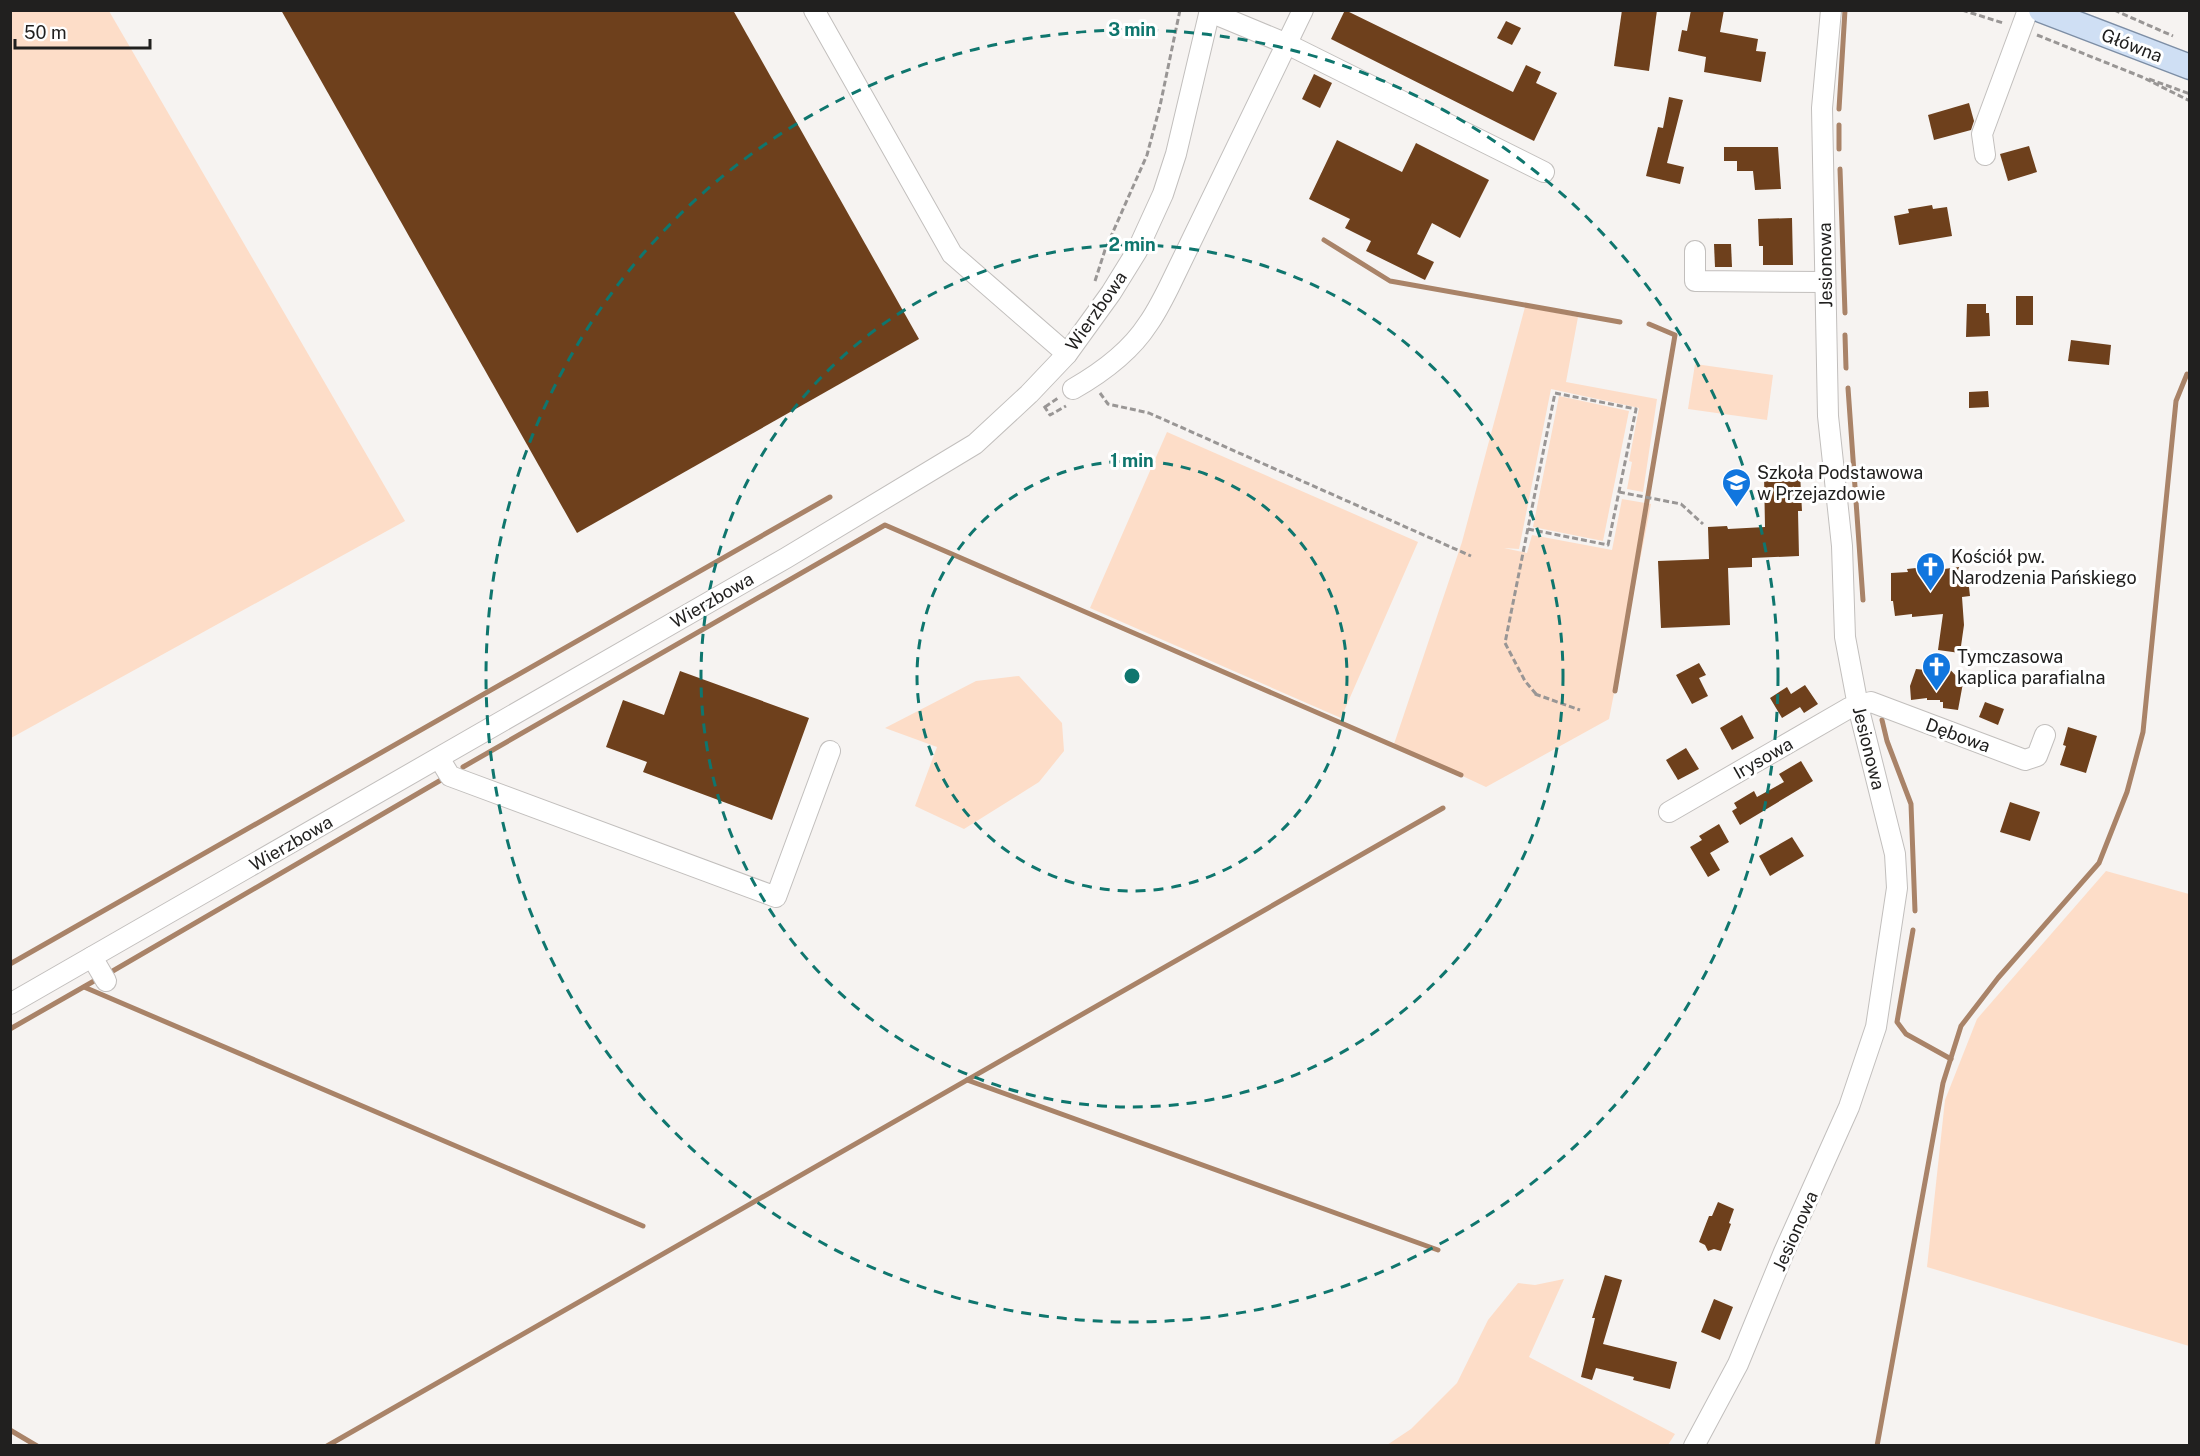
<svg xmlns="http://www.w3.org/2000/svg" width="2200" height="1456" font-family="'Public Sans',sans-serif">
	<rect width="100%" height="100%" fill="#f6f3f1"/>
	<g fill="#fdddc8">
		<path d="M 11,10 L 109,11 L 405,521 L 11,738 Z"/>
		<path d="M 1525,307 L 1578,317 L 1566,382 L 1657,399 L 1643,492 L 1627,489 L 1632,462 L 1629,461 L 1639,408 L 1551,389 L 1519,549 L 1504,548 L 1527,553 L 1532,535 L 1612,550 L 1622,499 L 1651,504 L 1609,719 L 1486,787 L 1394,744 L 1462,542 Z"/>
		<path d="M 1695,364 L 1773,375 L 1767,420 L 1688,409 Z"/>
		<path d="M 1559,396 L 1629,411 L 1603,541 L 1533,527 Z"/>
		<path d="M 1167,432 L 1418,542 L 1341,718 L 1090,608 Z"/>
		<path d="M 1019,676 L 1062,723 L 1064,751 L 1039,782 L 964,829 L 915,806 L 937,747 L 885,728 L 976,681 Z"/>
		<path d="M 2106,871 L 2189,894 L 2189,1346 L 1927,1267 L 1945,1100 L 1977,1019 Z"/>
		<path d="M 1564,1279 L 1529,1357 L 1675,1434 L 1668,1445 L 1387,1445 L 1411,1429 L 1457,1383 L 1488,1320 L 1518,1283 L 1535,1285 Z"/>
	</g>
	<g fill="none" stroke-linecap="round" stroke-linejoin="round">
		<g stroke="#a98368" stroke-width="5">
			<path d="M 1839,109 L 1845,10"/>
			<path d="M 1839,125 L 1839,149"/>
			<path d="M 1840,169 L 1845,313"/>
			<path d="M 1324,240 L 1390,281 L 1620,322"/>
			<path d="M 1845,335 L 1846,368"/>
			<path d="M 1848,388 L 1863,600"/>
			<path d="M 1615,691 L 1675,335 L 1649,324"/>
			<path d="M 1882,720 L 1887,741 L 1911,804 L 1915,911"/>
			<path d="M 463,767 L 885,525 L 1461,775"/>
			<path d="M 1913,930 L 1897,1022 L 1906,1034 L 1951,1059"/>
			<path d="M 10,964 L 830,497"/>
			<path d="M 111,972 L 441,780"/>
			<path d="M 84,987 L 643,1226"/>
			<path d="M 10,1029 L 94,981"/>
			<path d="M 967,1080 L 1438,1250"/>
			<path d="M 10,1430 L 37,1446"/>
			<path d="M 327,1446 L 1443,808"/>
			<path d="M 1877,1446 L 1943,1083 L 1961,1026 L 1998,978 L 2099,863 L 2127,792 L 2143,732 L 2176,401 L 2187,374"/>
		</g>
	</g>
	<g fill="#6e401c">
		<path d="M 281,10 L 733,10 L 919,339 L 577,533 Z"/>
		<path d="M 1345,10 L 1513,92 L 1526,65 L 1541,72 L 1536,83 L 1557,93 L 1534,141 L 1331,39 Z"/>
		<path d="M 1622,10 L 1657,10 L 1649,71 L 1614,66 Z"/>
		<path d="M 1691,10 L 1724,10 L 1720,32 L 1758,39 L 1756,51 L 1766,52 L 1761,82 L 1704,72 L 1706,57 L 1678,51 L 1682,30 L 1687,31 Z"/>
		<path d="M 1506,21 L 1521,28 L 1512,45 L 1497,38 Z"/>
		<path d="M 1314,74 L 1332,83 L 1320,108 L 1302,99 Z"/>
		<path d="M 1669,97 L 1683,100 L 1667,163 L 1684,167 L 1680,184 L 1646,176 L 1658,127 L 1663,128 Z"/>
		<path d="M 1969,103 L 1974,121 L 1971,130 L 1934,140 L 1928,115 Z"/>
		<path d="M 1337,140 L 1402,172 L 1416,143 L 1489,180 L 1460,238 L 1432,223 L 1417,254 L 1434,262 L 1425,280 L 1366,251 L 1371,241 L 1345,228 L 1350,219 L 1309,199 Z"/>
		<path d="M 2029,146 L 2037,172 L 2008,181 L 2000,154 Z"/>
		<path d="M 1724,147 L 1778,147 L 1781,189 L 1755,190 L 1753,171 L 1737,171 L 1737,161 L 1724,161 Z"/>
		<path d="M 1932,205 L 1933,209 L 1947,207 L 1952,236 L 1899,245 L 1894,216 L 1909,213 L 1908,209 Z"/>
		<path d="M 1792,218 L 1793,265 L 1763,265 L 1763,246 L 1759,246 L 1758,219 Z"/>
		<path d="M 1714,244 L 1731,244 L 1732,267 L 1715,267 Z"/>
		<rect x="2016" y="296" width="17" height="29"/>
		<path d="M 1967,304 L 1986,304 L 1986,313 L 1989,313 L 1990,336 L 1966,337 Z"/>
		<path d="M 2071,340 L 2111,345 L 2109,365 L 2068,361 Z"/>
		<path d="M 1988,391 L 1989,407 L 1969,408 L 1969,392 Z"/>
		<path d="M 1800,473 L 1802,511 L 1798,511 L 1799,556 L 1752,558 L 1752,567 L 1728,568 L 1730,625 L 1661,628 L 1658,561 L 1709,559 L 1708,527 L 1727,526 L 1728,529 L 1765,527 L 1764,474 Z"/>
		<path d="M 1943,565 L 1944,569 L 1959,567 L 1960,580 L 1968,579 L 1970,596 L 1962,597 L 1964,625 L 1960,653 L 1938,650 L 1943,614 L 1912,617 L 1912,614 L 1895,616 L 1893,601 L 1891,601 L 1891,573 L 1908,572 L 1907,569 Z"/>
		<path d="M 1937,656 L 1963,683 L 1958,710 L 1943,708 L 1943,702 L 1940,702 L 1940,700 L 1927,700 L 1927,698 L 1911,700 L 1910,686 L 1916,669 L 1935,671 Z"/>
		<path d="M 1699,663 L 1706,675 L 1699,678 L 1708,696 L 1692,704 L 1676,675 Z"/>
		<path d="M 680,671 L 809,718 L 772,820 L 643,772 L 647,762 L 606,747 L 623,700 L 664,715 Z"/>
		<path d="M 1805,685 L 1818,704 L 1804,713 L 1800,707 L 1782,718 L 1770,698 L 1787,687 L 1791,694 Z"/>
		<path d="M 1985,702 L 2004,709 L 1998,725 L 1979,717 Z"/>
		<path d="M 1742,715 L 1754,738 L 1732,750 L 1720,728 Z"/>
		<path d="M 2068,727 L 2097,736 L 2086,773 L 2060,765 L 2066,746 L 2063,745 Z"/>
		<path d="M 1686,748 L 1699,769 L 1678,780 L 1666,760 Z"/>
		<path d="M 1801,761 L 1813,781 L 1740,825 L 1732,811 L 1737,808 L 1734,803 L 1754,791 L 1757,797 L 1784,782 L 1779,774 Z"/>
		<path d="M 2010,802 L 2040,812 L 2030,841 L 2000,832 Z"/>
		<path d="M 1719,824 L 1729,842 L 1710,853 L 1720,870 L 1708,877 L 1690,847 L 1702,840 L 1699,836 Z"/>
		<path d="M 1792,837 L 1804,856 L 1770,876 L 1759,856 Z"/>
		<path d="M 1718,1202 L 1734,1209 L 1729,1223 L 1731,1224 L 1721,1251 L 1714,1249 L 1708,1251 L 1705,1245 L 1699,1242 L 1709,1216 L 1712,1216 Z"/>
		<path d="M 1605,1275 L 1622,1280 L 1603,1344 L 1677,1362 L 1670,1389 L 1633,1380 L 1634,1377 L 1596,1368 L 1592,1380 L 1581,1377 L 1595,1318 L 1592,1318 Z"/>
		<path d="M 1714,1299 L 1733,1307 L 1720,1340 L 1701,1332 Z"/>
	</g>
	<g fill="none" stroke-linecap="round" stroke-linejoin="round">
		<defs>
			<g id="minor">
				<path d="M 814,10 L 952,254 L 1067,354"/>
				<path d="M 1210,12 L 1287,44 L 1544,172"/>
				<path d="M 1985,155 L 1982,134 L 2028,10"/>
				<path d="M 1695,251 L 1695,281 L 1825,282"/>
				<path d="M 1073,389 C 1101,373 1130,352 1148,324 C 1156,313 1163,299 1169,287 L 1303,10"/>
				<path d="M 439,758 L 450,776 L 776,897 L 830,751"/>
				<path d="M 1669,812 L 1849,708 L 1871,702 L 2025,760 L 2037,756 L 2045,735"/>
				<path d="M 92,957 L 106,981"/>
				<path d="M 10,1004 L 786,558 L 975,444 L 1029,394 L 1067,354 L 1111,293 L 1137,251 L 1163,194 L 1176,154 L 1210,10"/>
				<path d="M 1694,1446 L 1738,1364 L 1784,1252 L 1849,1107 L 1876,1027 L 1897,888 L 1895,854 L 1858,706 L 1845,637 L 1842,546 L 1828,416 L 1822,108 L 1831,10"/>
			</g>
			<path id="major" d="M 2041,10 L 2190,67"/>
		</defs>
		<use href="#minor" stroke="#c2bfbd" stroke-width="22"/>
		<use href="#major" stroke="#7d8ea5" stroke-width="27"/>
		<g stroke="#999695" stroke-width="3" stroke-dasharray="6 3" stroke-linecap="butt">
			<path d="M 1962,10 L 2003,23"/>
			<path d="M 2114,10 L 2173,36"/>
			<path d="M 2037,35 L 2142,77 L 2190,101"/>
			<path d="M 2149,79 L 2190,94"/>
			<path d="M 1095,281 L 1105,250 L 1147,155 L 1160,106 L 1180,10"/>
			<path d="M 1100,393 L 1108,404 L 1149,413 L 1471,556"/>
			<path d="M 1044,406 L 1050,415 L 1066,406"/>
			<path d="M 1045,407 L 1058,398"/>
			<path d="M 1619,492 L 1681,504 L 1703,524"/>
			<path d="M 1528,529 L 1608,545 L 1636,409 L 1555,393 L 1505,643 L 1525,681 L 1536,694"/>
			<path d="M 1535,694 L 1580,710"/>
		</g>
		<use href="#minor" stroke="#fff" stroke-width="20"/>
		<use href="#major" stroke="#cfdff4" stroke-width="24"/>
	</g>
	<g fill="none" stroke="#0f766e" stroke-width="3" stroke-dasharray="10 8">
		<circle cx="1132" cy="676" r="215"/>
		<circle cx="1132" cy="676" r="431"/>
		<circle cx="1132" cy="676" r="646"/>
	</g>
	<defs>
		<symbol id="school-pin" viewBox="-11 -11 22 30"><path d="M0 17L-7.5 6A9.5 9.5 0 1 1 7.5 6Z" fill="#1176de" stroke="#fff"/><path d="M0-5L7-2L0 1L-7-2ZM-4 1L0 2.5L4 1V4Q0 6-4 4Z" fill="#fff"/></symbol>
		<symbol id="church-pin" viewBox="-11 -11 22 30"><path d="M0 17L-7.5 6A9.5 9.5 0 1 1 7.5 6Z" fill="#1176de" stroke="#fff"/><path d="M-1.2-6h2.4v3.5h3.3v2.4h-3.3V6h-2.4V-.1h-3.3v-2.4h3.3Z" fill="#fff"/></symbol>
	</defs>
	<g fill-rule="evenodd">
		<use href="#school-pin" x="1720" y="466" width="33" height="45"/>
		<use href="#church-pin" x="1914" y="550" width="33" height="45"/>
		<use href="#church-pin" x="1920" y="650" width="33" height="45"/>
	</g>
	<g text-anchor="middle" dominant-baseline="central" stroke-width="6" stroke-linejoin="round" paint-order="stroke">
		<g font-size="18" fill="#21201f" stroke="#fff">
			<text transform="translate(2132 45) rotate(21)">Główna</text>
			<text transform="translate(1825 265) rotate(-91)">Jesionowa</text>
			<text transform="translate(1096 311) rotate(-55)">Wierzbowa</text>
			<text transform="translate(712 600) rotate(-30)">Wierzbowa</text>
			<text transform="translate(1958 735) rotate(20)">Dębowa</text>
			<text transform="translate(1869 748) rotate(76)">Jesionowa</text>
			<text transform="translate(1763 758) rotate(-30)">Irysowa</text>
			<text transform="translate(291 843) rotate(-30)">Wierzbowa</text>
			<text transform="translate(1795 1231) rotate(-66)">Jesionowa</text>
		</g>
		<g font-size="18" fill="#21201f" stroke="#fff" text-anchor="start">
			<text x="1757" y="472">Szkoła Podstawowa<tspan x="1757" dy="21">w Przejazdowie</tspan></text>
			<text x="1951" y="556">Kościół pw.<tspan x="1951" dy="21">Narodzenia Pańskiego</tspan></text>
			<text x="1957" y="656">Tymczasowa<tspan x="1957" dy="21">kaplica parafialna</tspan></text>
		</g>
	</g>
	<circle cx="1132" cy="676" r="9" fill="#0f766e" stroke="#fff" stroke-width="3"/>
	<g font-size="18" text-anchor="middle" font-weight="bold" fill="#0f766e" stroke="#fff" stroke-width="6" stroke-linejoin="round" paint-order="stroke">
		<text x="1132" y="36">3 min</text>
		<text x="1132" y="251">2 min</text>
		<text x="1132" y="467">1 min</text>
	</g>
	<rect width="2200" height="1456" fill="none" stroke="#21201f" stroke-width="24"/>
	<path d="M15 39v9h135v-9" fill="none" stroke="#21201f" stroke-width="3"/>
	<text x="24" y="39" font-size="18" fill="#21201f" stroke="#ffffff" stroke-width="4.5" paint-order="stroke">50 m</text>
</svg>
